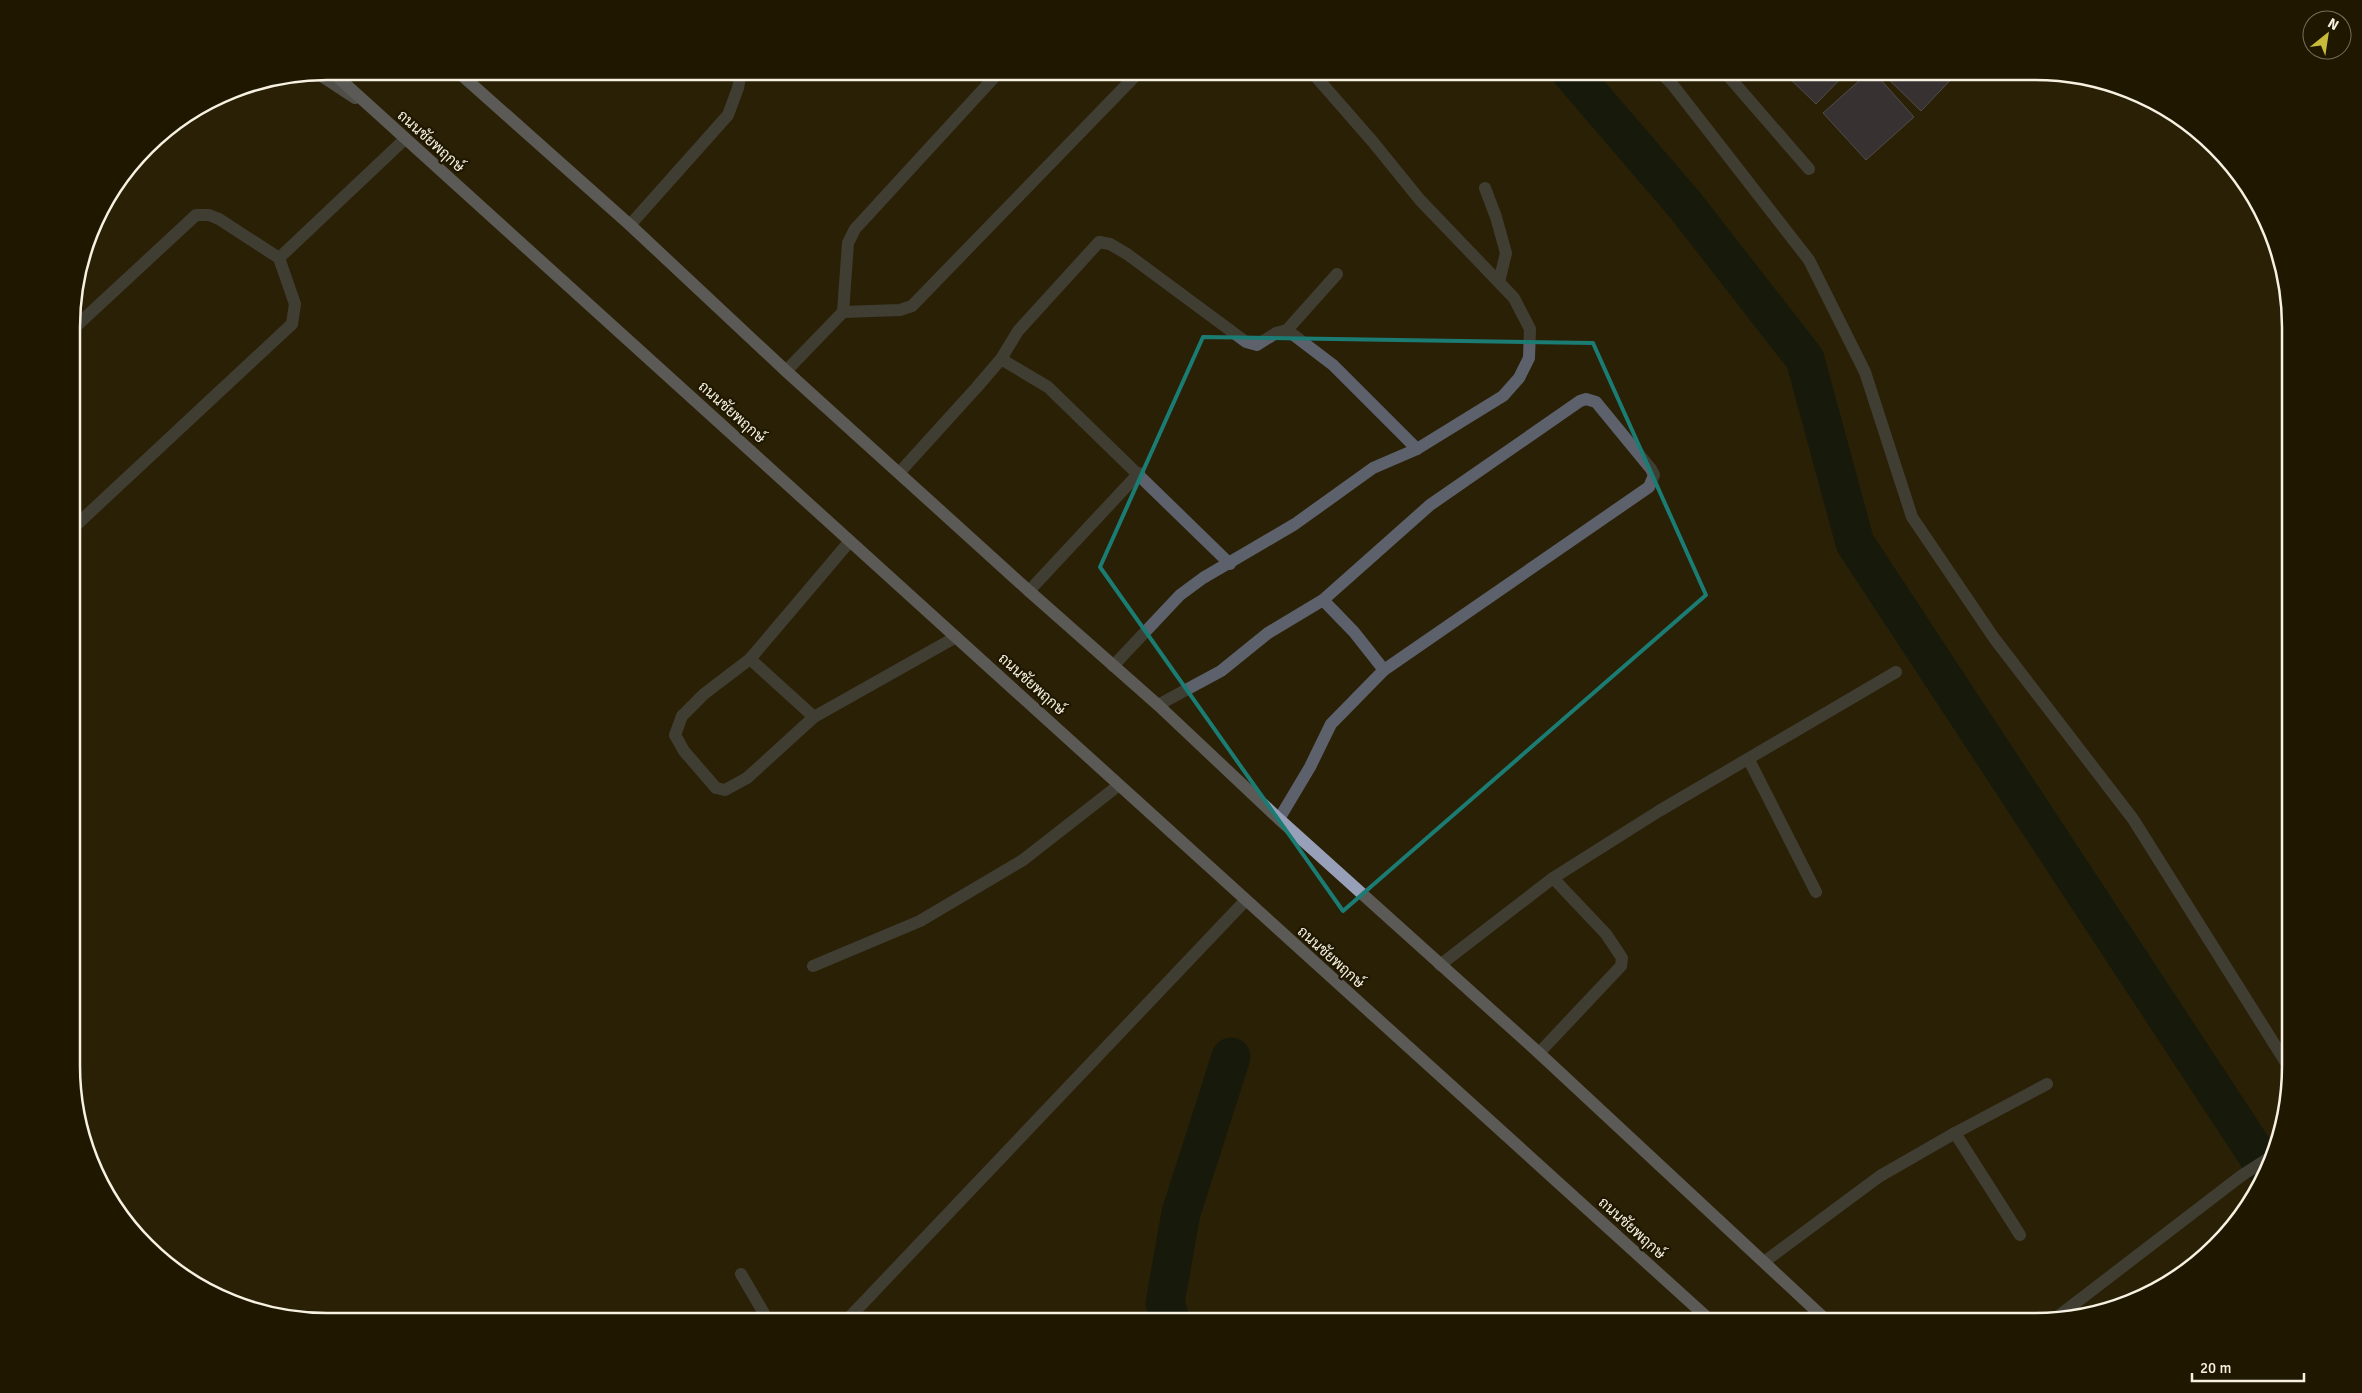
<svg xmlns="http://www.w3.org/2000/svg" width="2362" height="1393" font-family="Signika,Sarabun,sans-serif">
	<rect width="100%" height="100%" fill="#292006"/>
	<g fill="none" stroke-linecap="round" stroke-linejoin="round">
		<g stroke="#001112" stroke-width="39">
			<path d="M 1570,71 L 1685,205 L 1805,359 L 1855,543 L 2267,1170"/>
			<path d="M 1171,1321 L 1165,1303 L 1181,1213 L 1231,1057"/>
		</g>
	</g>
	<g fill="#474867" stroke="#7d7f9b">
		<path d="M 1782,71 L 1848,71 L 1816,104 Z"/>
		<path d="M 1870,71 L 1873,71 L 1914,117 L 1866,160 L 1823,113 Z"/>
		<path d="M 1880,71 L 1959,71 L 1921,111 Z"/>
	</g>
	<g fill="none" stroke-linecap="round" stroke-linejoin="round">
		<g stroke="#5c616c" stroke-width="12">
			<path d="M 1485,188 L 1496,217 L 1506,253 L 1499,282"/>
			<path d="M 630,225 L 728,115 L 738,88 L 741,71"/>
			<path d="M 279,258 L 405,139"/>
			<path d="M 73,329 L 196,215 L 209,215 L 219,219 L 279,258 L 295,304 L 292,324 L 73,528"/>
			<path d="M 1287,330 L 1337,274"/>
			<path d="M 1001,359 L 1048,387 L 1230,564"/>
			<path d="M 899,473 L 977,387 L 1001,359 L 1018,331 L 1099,242 L 1110,244 L 1127,254 L 1246,342 L 1257,345 L 1276,333 L 1287,330 L 1333,365 L 1417,449"/>
			<path d="M 850,541 L 750,659 L 704,694 L 682,716 L 675,735 L 684,751 L 716,788 L 725,790 L 747,778 L 814,717 L 956,637"/>
			<path d="M 1029,591 L 1139,473"/>
			<path d="M 750,659 L 814,717"/>
			<path d="M 1113,666 L 1180,595 L 1203,578 L 1295,524 L 1373,468 L 1417,449 L 1503,396 L 1519,378 L 1529,358 L 1530,329 L 1514,298 L 1420,200 L 1373,142 L 1311,71"/>
			<path d="M 1158,705 L 1221,671 L 1268,633 L 1323,600 L 1430,505 L 1580,401 L 1586,399 L 1596,402 L 1651,469 L 1654,475 L 1649,487 L 1384,670"/>
			<path d="M 1749,760 L 1816,892"/>
			<path d="M 1279,819 L 1310,767 L 1331,724 L 1384,670 L 1354,632 L 1323,600"/>
			<path d="M 1440,965 L 1553,878 L 1659,811 L 1896,672"/>
			<path d="M 813,966 L 920,921 L 1023,860 L 1119,785"/>
			<path d="M 1539,1053 L 1621,966 L 1622,958 L 1606,934 L 1553,878"/>
			<path d="M 1955,1133 L 2020,1235"/>
			<path d="M 1764,1262 L 1880,1176 L 1955,1133 L 2047,1084"/>
			<path d="M 741,1274 L 769,1322"/>
			<path d="M 845,1322 L 1245,901"/>
		</g>
		<g stroke="#5c616c" stroke-width="12">
			<path d="M 1659,71 L 1672,84 L 1809,260 L 1865,372 L 1912,517 L 1994,638 L 2133,819 L 2290,1069"/>
			<path d="M 1724,71 L 1809,169"/>
			<path d="M 843,312 L 900,310 L 912,306 L 1140,71"/>
			<path d="M 786,371 L 843,312 L 848,243 L 855,229 L 1000,71"/>
			<path d="M 2052,1321 L 2241,1176 L 2275,1154"/>
		</g>
		<path stroke="#7d8597" stroke-width="12" d="M 317,73 L 355,98"/>
		<g stroke="#97a0b8" stroke-width="12">
			<path d="M 331,71 L 1711,1321"/>
			<path d="M 457,71 L 630,225 L 786,371 L 1029,591 L 1158,705 L 1279,819 L 1539,1053 L 1827,1321"/>
		</g>
	</g>
	<path d="M0 0H2362V1393H0ZM 1203,337 L 1593,343 L 1706,595 L 1343,911 L 1100,567 Z" fill="#292006" fill-opacity=".55" fill-rule="evenodd"/>
	<path fill="none" stroke="#1b7c74" stroke-width="4" stroke-linejoin="round" d="M 1203,337 L 1593,343 L 1706,595 L 1343,911 L 1100,567 Z"/>
	<g text-anchor="middle" dominant-baseline="central" stroke-width="4.5" stroke-linejoin="round" paint-order="stroke">
		<g font-size="15" fill="#f6f1e1" stroke="#201700">
			<text transform="translate(431 141) rotate(42)">ถนนชัยพฤกษ์</text>
			<text transform="translate(732 412) rotate(42)">ถนนชัยพฤกษ์</text>
			<text transform="translate(1032 684) rotate(42)">ถนนชัยพฤกษ์</text>
			<text transform="translate(1331 957) rotate(42)">ถนนชัยพฤกษ์</text>
			<text transform="translate(1632 1228) rotate(42)">ถนนชัยพฤกษ์</text>
		</g>
	</g>
	<path d="M0 0H2362V1393H0ZM327 80H2035A247 247 0 0 1 2282 327V1066A247 247 0 0 1 2035 1313H327A247 247 0 0 1 80 1066V327A247 247 0 0 1 327 80Z" fill="#201700" fill-rule="evenodd"/>
	<path fill="none" stroke="#f6f1e1" stroke-width="2.5" d="M327 80H2035A247 247 0 0 1 2282 327V1066A247 247 0 0 1 2035 1313H327A247 247 0 0 1 80 1066V327A247 247 0 0 1 327 80Z"/>
	<g transform="translate(2327 35) rotate(30)"><circle r="24" fill="#201700" stroke="#766e5a"/>
	<path d="M0-4L9 19L0 12L-9 19Z" fill="#c8bb3b"/>
	<text y="-8" font-size="14" font-weight="bold" text-anchor="middle" fill="#f6f1e1">N</text>
	</g>
	<path d="M2192 1373v8h112v-8" fill="none" stroke="#f6f1e1" stroke-width="2.5"/>
	<text x="2200" y="1373" font-size="15" fill="#f6f1e1" stroke="#201700" stroke-width="4" paint-order="stroke">20 m</text>
</svg>
